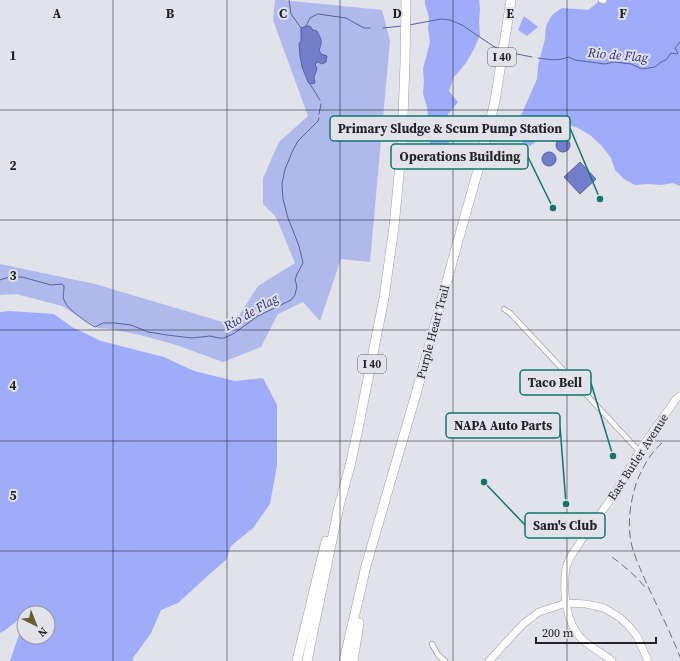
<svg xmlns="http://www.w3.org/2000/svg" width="680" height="661" font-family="'Source Serif 4',serif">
	<rect width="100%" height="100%" fill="#e1e2ea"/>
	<path fill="#afb9eb" d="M 275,0 L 282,0 L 382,10 L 390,41 L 370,262 L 341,259 L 320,321 L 303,302 L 278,314 L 261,347 L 223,362 L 176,345 L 140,335 L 111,329 L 98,328 L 62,306 L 16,294 L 0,295 L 0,264 L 95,284 L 233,325 L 258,286 L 295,263 L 276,217 L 263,204 L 263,178 L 279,142 L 308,116 L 273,20 Z"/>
	<g fill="#9eacfa" fill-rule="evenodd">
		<path d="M 425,0 L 479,0 L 480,9 L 479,22 L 480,35 L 474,49 L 466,63 L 454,77 L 449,91 L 458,102 L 446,117 L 435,126 L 428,117 L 427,107 L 423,94 L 424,81 L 423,69 L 430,42 L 428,29 L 429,17 L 425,4 Z"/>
		<path d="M 599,0 L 680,0 L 680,186 L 673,183 L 661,185 L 648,184 L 635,185 L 624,179 L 615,170 L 611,158 L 602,146 L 590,135 L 576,127 L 563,124 L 551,130 L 530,146 L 522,142 L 519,120 L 537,79 L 538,66 L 545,39 L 546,26 L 552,15 L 562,8 L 588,10 L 597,3 Z"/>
		<path d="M 524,16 L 538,27 L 527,36 L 518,30 Z"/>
		<path d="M 435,131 L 450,142 L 438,151 L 429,145 Z"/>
		<path d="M 10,311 L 54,314 L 72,327 L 101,341 L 164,357 L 194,371 L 235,381 L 263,378 L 277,405 L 277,465 L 270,504 L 253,528 L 231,546 L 226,560 L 212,572 L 178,603 L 161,610 L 151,633 L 133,658 L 133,661 L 10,661 L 22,626 L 18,620 L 4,631 L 0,633 L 0,312 ZM 24,613 L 48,613 L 48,637 L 24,637 Z"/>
	</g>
	<g fill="#727ec9" stroke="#5a6398">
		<path d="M 307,26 L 310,26 L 313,30 L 317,31 C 321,39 323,41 319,50 L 321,54 L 327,56 L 326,62 L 322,64 L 318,62 L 315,64 L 317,69 L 314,77 L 315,83 L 310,84 L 308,82 L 302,67 L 300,56 L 299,43 L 301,42 L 301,28 Z"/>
		<circle cx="563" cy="145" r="7"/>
		<circle cx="549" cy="159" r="7"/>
		<path d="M 580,162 L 596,179 L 580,194 L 564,177 Z"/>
	</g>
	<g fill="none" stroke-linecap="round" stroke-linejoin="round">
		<g stroke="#5a6398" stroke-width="1">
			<path d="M 289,0 L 291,14 L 301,28"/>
			<path d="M 409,25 L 441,19 L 450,20 L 462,25 L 493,46 L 499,49"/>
			<path d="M 306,26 L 310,18 L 318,14 L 346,18 L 364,28 L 370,28"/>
			<path d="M 383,28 L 402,26"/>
			<path d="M 507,52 L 532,57"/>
			<path d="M 538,58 C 551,60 557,61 569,57 L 575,60 L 605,64 L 614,62 L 631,64 L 642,69 L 655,67 L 661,62 L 666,60 L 671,53 L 677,54 L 678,53 L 675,48 L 680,42"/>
			<path d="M 310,84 L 320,100"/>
			<path d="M 319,114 L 321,104"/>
			<path d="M 0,280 L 9,277 L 22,277 L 51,285 L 62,284 L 64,286 C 64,292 62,297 65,302 C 68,310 88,323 95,327 L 103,323 L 115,323 L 131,325 L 148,332 L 167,335 L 192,338 L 210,336 L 219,338 L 224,338 L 233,334 L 258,316 L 291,300 L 295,295 L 297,286 L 295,280 L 297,274 L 303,263 L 299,246 L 288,218 L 283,199 L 282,184 L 285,169 L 293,150 L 298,141 L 318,121 L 319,118"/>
		</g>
		<defs>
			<g id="street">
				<path d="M 601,0 L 604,1"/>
				<path d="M 504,309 L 510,313 L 639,451"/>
				<path d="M 432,644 L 438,655 L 445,661"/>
			</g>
			<path id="secondary" d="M 612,661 C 600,650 583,645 575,630 C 565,614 563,586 566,568 C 568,559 574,551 579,544 C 589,528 600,514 611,499 C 621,484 630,467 639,452 C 650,434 664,417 676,399 L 680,396"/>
			<path id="primary" d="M 489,661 L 523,624 L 539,612 L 566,603 L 586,604 L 604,608 L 619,617 L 628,625 L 637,636 L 648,661"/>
			<g id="highway">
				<path d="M 297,661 L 326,541"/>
				<path d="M 307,661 L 339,506 L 350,466 L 359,424 L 384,298 L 394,227 L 402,143 L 405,63 L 406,0"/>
				<path d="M 344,661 L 366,566 L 395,466 L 416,394 L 456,248 L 478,170 L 495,101 L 511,0"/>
				<path d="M 353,661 L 359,623"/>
			</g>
		</defs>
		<use href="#street" stroke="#9fa1a8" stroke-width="6"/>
		<use href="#secondary" stroke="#9fa1a8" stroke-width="8"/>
		<use href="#primary" stroke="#9fa1a8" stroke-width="8"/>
		<use href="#highway" stroke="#9fa1a8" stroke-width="10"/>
		<use href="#street" stroke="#fff" stroke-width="4.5"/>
		<use href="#secondary" stroke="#fff" stroke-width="7"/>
		<use href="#primary" stroke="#fff" stroke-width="7"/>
		<use href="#highway" stroke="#fff" stroke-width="9"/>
		<g stroke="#707176" stroke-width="1" stroke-dasharray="8 4" stroke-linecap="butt">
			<path d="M 662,443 C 650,453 643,467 637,481 C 631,499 628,517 630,535 C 631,548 637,561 642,573 C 654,601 669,628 680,657"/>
			<path d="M 612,557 C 624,566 635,575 645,587"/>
		</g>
	</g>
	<path fill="none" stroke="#232326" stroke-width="1" stroke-opacity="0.55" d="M 113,0 L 113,661M 227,0 L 227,661M 340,0 L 340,661M 453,0 L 453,661M 567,0 L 567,661M 0,110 L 680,110M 0,220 L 680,220M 0,330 L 680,330M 0,441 L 680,441M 0,551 L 680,551"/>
	<g text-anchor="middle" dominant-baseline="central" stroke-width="4" stroke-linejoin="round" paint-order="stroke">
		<g fill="#e1e2ea" stroke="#5c5c61" stroke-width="1">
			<rect x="488" y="48" width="28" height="18" rx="3"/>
			<rect x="358" y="355" width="28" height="18" rx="3"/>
		</g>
		<g font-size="11" font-weight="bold" fill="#232326">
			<text x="502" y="57">I 40</text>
			<text x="372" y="364">I 40</text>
		</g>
		<g font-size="12" fill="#232326" stroke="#e1e2ea">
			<text transform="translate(433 332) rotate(-75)">Purple Heart Trail</text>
			<text transform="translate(638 457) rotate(-57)">East Butler Avenue</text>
		</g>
		<g font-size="13" font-style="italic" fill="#2a2b83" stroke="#e1e2ea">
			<text transform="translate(618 55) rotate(5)">Rio de Flag</text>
			<text transform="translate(251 312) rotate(-30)">Rio de Flag</text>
		</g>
	</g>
	<g font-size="13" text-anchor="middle" font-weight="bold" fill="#232326" stroke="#e1e2ea" stroke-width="4" stroke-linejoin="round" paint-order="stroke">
		<text x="57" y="18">A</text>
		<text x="170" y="18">B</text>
		<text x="283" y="18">C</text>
		<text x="397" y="18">D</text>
		<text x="510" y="18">E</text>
		<text x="623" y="18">F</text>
		<text x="13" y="60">1</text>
		<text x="13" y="170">2</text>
		<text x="13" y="280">3</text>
		<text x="13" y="390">4</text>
		<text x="13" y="500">5</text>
	</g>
	<path fill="none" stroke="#0f766e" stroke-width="1.5" d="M600 199L570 128M553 208L528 157M613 456L591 383M566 504L560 426M484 482L525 525"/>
	<g fill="#0f766e" stroke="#e1e2ea" stroke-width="1.5">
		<circle cx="600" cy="199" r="4"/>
		<circle cx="553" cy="208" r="4"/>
		<circle cx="613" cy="456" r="4"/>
		<circle cx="566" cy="504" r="4"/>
		<circle cx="484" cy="482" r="4"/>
	</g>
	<g fill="#e1e2ea" stroke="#0f766e" stroke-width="1.5">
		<rect x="330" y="116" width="240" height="25" rx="4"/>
		<rect x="391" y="144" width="137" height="25" rx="4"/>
		<rect x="520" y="370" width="71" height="25" rx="4"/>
		<rect x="446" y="413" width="114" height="25" rx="4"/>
		<rect x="525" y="513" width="80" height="25" rx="4"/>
	</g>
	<g font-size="13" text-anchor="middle" font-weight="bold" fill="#232326">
		<text x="450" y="133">Primary Sludge &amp; Scum Pump Station</text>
		<text x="460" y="161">Operations Building</text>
		<text x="555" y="387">Taco Bell</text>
		<text x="503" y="430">NAPA Auto Parts</text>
		<text x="565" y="530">Sam's Club</text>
	</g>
	<g transform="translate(36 625) rotate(137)"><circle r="19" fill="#e1e2ea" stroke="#95969c"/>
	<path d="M0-3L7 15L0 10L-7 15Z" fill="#6b5e2b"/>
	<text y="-6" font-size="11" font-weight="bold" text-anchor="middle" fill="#232326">N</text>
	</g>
	<path d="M536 637v6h120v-6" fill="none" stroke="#232326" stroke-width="2"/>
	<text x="542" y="637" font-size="12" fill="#232326" stroke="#e1e2ea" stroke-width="3" paint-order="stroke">200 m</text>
</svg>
